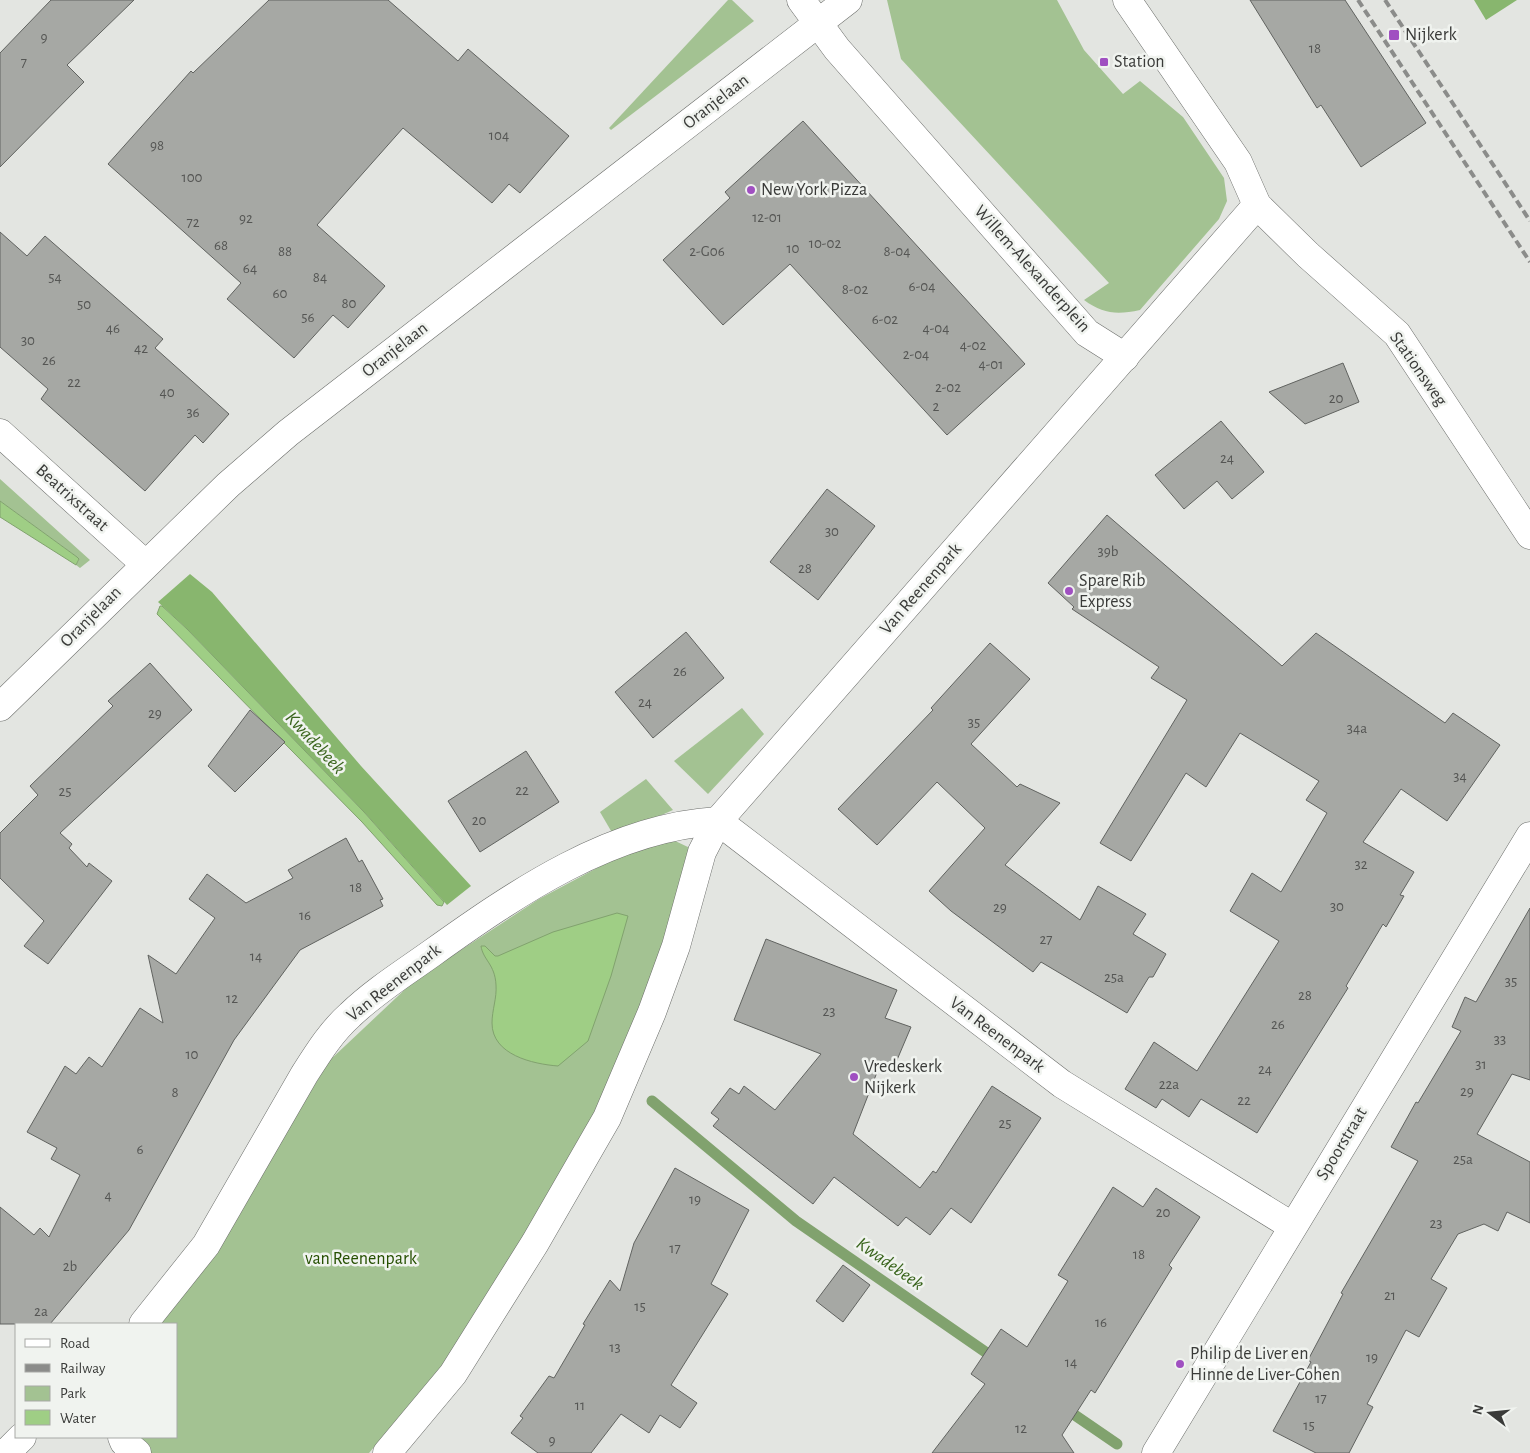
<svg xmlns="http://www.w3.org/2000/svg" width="1530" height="1453" font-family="'Alegreya Sans',sans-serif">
	<rect width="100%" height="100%" fill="#e3e5e1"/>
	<g fill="#a3c292">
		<path d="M 728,0 L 732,0 L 754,21 L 611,130 L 609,128 Z"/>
		<path d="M 887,0 L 1057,0 L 1084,50 L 1123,94 L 1140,81 L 1183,117 L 1224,178 L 1227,201 L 1219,219 L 1140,310 C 1117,315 1103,314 1084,300 L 1109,283 L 901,59 Z"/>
		<path d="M 0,479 L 90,560 L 80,568 L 76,565 L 79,560 L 77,557 L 0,501 Z"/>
		<path d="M 742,708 L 764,734 L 708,794 L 674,761 Z"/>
		<path d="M 646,779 L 673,810 L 614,836 L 600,812 Z"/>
		<path d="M 671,839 L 690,848 L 685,872 L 661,948 L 628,1038 L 600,1102 L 547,1205 L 468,1337 L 369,1453 L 138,1453 L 126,1437 L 176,1437 L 176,1324 L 158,1324 L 265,1167 L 329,1061 L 415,980 L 539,899 L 627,852 Z"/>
	</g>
	<g fill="#88b66e">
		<path d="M 1474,0 L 1517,0 L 1486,20 Z"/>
		<path d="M 190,574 L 212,592 L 361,766 L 471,886 L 447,905 L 364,812 L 187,629 L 158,602 Z"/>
	</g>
	<g fill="#9fce85" stroke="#81a26e">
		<path d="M 0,501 L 77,557 L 79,559 L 76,565 L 0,517 Z"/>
		<path d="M 160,606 L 162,606 L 187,629 L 364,812 L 444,902 L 442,906 L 437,905 L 362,822 L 157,614 Z"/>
		<path d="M 617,913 L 628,916 L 611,976 L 588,1041 L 558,1066 C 533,1064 492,1055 492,1023 C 492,1010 497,998 496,985 C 495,964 483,960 481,946 L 485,946 L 495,956 L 498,956 L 553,932 Z"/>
	</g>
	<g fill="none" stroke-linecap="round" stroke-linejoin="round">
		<g stroke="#81a26e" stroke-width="11">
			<path d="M 652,1101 L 796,1221 L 997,1360"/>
			<path d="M 1063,1407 L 1117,1444"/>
		</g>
	</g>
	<g fill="#a6a8a4" stroke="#616360">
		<path d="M 51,0 L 134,0 L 67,65 L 84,82 L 0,167 L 0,53 Z"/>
		<path d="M 269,0 L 388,0 L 458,61 L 468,49 L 569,136 L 520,193 L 509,184 L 492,203 L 403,128 L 317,225 L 385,286 L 348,328 L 333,315 L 294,358 L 227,299 L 241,283 L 108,164 L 191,71 L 193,73 Z"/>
		<path d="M 1250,0 L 1345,0 L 1426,123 L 1361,167 L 1321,105 L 1317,108 Z"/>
		<path d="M 803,121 L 1025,364 L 947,435 L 790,264 L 723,325 L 663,260 L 730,198 L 725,192 Z"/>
		<path d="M 0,232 L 27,256 L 45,236 L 163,339 L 155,348 L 229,414 L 203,443 L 195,435 L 145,491 L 41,399 L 48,389 L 0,347 Z"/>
		<path d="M 1343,363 L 1359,402 L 1305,424 L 1269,392 Z"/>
		<path d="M 1221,421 L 1264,472 L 1232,499 L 1217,481 L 1184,509 L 1155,475 Z"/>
		<path d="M 827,489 L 875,526 L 818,600 L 770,562 Z"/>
		<path d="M 1107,515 L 1282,666 L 1316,633 L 1445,723 L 1453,713 L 1500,745 L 1447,821 L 1401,789 L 1363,842 L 1414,872 L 1400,895 L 1404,896 L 1386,927 L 1383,924 L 1346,986 L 1348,988 L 1257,1133 L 1201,1099 L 1189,1117 L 1162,1099 L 1156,1108 L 1125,1089 L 1154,1042 L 1197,1071 L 1279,941 L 1230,911 L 1252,873 L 1281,892 L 1327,813 L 1306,800 L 1319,781 L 1240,733 L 1206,787 L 1186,773 L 1131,861 L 1100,843 L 1187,700 L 1151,678 L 1159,667 L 1072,609 L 1074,607 L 1048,583 Z"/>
		<path d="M 686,632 L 724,678 L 653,738 L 615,692 Z"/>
		<path d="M 990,643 L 1030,679 L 971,744 L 1017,787 L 1020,784 L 1060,803 L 1005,865 L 1080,920 L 1098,886 L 1146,914 L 1133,934 L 1166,954 L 1153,977 L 1149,977 L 1127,1013 L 1041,962 L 1033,972 L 951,911 L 929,891 L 985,828 L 937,782 L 877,845 L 838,809 L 933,710 L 931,708 Z"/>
		<path d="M 150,663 L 192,710 L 60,833 L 72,844 L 69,848 L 87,867 L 89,863 L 112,881 L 48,964 L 24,946 L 44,921 L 0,878 L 0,833 L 38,795 L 30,786 L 113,706 L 108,701 Z"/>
		<path d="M 250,710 L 285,742 L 235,792 L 208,766 Z"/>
		<path d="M 526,751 L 559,802 L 480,852 L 448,801 Z"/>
		<path d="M 346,838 L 359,862 L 362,860 L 383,899 L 380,900 L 383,906 L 300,950 L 234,1040 L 129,1230 L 50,1324 L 0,1324 L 0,1207 L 34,1235 L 40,1228 L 49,1237 L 80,1175 L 51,1159 L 57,1148 L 27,1132 L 65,1066 L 76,1074 L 89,1057 L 102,1067 L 140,1008 L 163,1023 L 148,955 L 176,974 L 215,918 L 189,899 L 207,874 L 246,903 L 293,878 L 288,870 Z"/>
		<path d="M 1530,908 L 1530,1080 L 1512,1074 L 1477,1134 L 1530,1162 L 1530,1223 L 1507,1212 L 1498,1231 L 1484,1224 L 1458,1234 L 1431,1279 L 1447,1288 L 1419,1337 L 1406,1330 L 1367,1404 L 1373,1407 L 1349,1453 L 1316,1453 L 1273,1431 L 1311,1362 L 1308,1360 L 1343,1294 L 1341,1293 L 1418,1161 L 1391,1147 L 1416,1102 L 1418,1103 L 1461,1031 L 1452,1027 L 1465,997 L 1476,1002 Z"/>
		<path d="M 766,939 L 897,990 L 885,1018 L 911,1027 L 894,1067 L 881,1062 L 853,1134 L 920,1188 L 933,1171 L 936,1173 L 992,1086 L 1041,1118 L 971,1223 L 951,1208 L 930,1235 L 906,1217 L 898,1226 L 834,1177 L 813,1204 L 713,1126 L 719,1119 L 711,1113 L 730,1088 L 739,1094 L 744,1086 L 775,1110 L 821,1054 L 734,1020 Z"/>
		<path d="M 675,1168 L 749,1210 L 711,1284 L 728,1294 L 671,1385 L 697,1403 L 680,1428 L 660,1415 L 649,1433 L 621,1414 L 591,1453 L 538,1453 L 511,1433 L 523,1418 L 520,1416 L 549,1376 L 554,1378 L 585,1325 L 583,1324 L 610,1280 L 620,1291 L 634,1243 Z"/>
		<path d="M 1113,1187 L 1143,1207 L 1156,1188 L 1200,1217 L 1169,1265 L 1172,1268 L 1095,1393 L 1091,1390 L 1062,1435 L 1074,1453 L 932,1453 L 985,1384 L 971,1374 L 1001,1329 L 1027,1347 L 1068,1281 L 1058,1275 Z"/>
		<path d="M 843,1265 L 870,1285 L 843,1322 L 816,1301 Z"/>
	</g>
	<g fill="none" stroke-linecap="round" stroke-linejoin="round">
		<defs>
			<g id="street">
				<path d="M 801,0 L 837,49 L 1087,333 L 1125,357"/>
				<path d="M 0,433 L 145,564"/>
				<path d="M 143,1324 L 206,1245 L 304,1075 C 318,1053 331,1032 350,1015 C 375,991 404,973 432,953 C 516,893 612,827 718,821 L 1062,1084 L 1292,1226"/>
				<path d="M 122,1437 L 124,1442 L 137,1453"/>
				<path d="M 6,1453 L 22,1437"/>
				<path d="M 387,1453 L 453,1374 L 535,1243 L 607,1118 L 652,1012 L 676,946 L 702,852 L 718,821 L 1257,205"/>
				<path d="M 1156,1453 L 1530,836"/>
			</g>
			<g id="secondary">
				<path d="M 1127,0 L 1238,162 L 1257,205 L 1308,255 L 1397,334 L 1530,535"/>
				<path d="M 0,707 L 228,485 L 288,433 L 848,0"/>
			</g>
		</defs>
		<use href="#street" stroke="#6b6d6a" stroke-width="29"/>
		<use href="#secondary" stroke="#6b6d6a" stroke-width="29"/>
		<use href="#street" stroke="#fff" stroke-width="28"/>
		<use href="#secondary" stroke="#fff" stroke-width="28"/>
		<g stroke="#8b8c8a" stroke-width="4" stroke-dasharray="8 4" stroke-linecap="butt">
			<path d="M 1358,0 L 1530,262"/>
			<path d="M 1385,0 L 1530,221"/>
		</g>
	</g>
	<g fill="#a050c1" stroke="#f0f3ef" stroke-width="2">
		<rect x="1388" y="29" width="12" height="12" rx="2.5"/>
		<rect x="1099" y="57" width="10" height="10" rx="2.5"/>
		<circle cx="751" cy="190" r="5"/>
		<circle cx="1069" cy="591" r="5"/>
		<circle cx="854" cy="1077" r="5"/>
		<circle cx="1180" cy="1364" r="5"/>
	</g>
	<g text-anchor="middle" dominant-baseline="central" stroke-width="5" stroke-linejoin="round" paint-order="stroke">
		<g font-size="15" fill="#555654">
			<text x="44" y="37">9</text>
			<text x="1315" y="48">18</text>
			<text x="24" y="62">7</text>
			<text x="499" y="135">104</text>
			<text x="157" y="145">98</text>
			<text x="192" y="177">100</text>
			<text x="767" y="217">12-01</text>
			<text x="246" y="218">92</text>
			<text x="193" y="222">72</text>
			<text x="825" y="243">10-02</text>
			<text x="221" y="245">68</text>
			<text x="793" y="248">10</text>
			<text x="285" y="251">88</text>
			<text x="707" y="251">2-G06</text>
			<text x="897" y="251">8-04</text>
			<text x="250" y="268">64</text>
			<text x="55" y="277">54</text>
			<text x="320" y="277">84</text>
			<text x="922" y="286">6-04</text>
			<text x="855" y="289">8-02</text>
			<text x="280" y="293">60</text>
			<text x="349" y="303">80</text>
			<text x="84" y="304">50</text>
			<text x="308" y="317">56</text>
			<text x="885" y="319">6-02</text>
			<text x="113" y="328">46</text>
			<text x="936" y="328">4-04</text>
			<text x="28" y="340">30</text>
			<text x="973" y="345">4-02</text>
			<text x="141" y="348">42</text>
			<text x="916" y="354">2-04</text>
			<text x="49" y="360">26</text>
			<text x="991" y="364">4-01</text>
			<text x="74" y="382">22</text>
			<text x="948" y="387">2-02</text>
			<text x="167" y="392">40</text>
			<text x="1336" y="398">20</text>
			<text x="936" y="406">2</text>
			<text x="193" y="412">36</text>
			<text x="1227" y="458">24</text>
			<text x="832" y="531">30</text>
			<text x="1108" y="551">39b</text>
			<text x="805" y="568">28</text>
			<text x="680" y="671">26</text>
			<text x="645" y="702">24</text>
			<text x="155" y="713">29</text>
			<text x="974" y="722">35</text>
			<text x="1357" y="728">34a</text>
			<text x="1460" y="776">34</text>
			<text x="522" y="790">22</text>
			<text x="65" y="791">25</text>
			<text x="479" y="820">20</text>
			<text x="1361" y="864">32</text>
			<text x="356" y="887">18</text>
			<text x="1337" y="906">30</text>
			<text x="1000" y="907">29</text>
			<text x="305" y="915">16</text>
			<text x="1046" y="939">27</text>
			<text x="256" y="956">14</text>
			<text x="1114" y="977">25a</text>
			<text x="1511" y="981">35</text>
			<text x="1305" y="995">28</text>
			<text x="232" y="998">12</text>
			<text x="829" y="1011">23</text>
			<text x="1278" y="1024">26</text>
			<text x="1500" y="1039">33</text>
			<text x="192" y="1054">10</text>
			<text x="1481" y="1064">31</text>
			<text x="1265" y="1069">24</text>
			<text x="1169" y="1084">22a</text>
			<text x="1467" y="1091">29</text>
			<text x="175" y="1092">8</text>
			<text x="1244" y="1100">22</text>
			<text x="1005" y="1123">25</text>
			<text x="140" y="1149">6</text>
			<text x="1463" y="1159">25a</text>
			<text x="108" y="1195">4</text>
			<text x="695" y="1199">19</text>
			<text x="1163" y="1212">20</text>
			<text x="1436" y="1223">23</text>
			<text x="675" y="1248">17</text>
			<text x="1139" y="1254">18</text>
			<text x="70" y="1266">2b</text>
			<text x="1390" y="1295">21</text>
			<text x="640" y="1306">15</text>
			<text x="41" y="1311">2a</text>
			<text x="1101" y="1322">16</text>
			<text x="615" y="1347">13</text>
			<text x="1372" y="1357">19</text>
			<text x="1071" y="1362">14</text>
			<text x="1321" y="1398">17</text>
			<text x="580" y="1405">11</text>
			<text x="1309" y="1425">15</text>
			<text x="1021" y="1428">12</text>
			<text x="552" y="1440">9</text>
		</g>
		<g font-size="18" fill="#3a3b39" stroke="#f0f3ef" text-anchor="start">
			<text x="1405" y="35">Nijkerk</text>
			<text x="1114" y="62">Station</text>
			<text x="761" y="190">New York Pizza</text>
			<text x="1079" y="581">Spare Rib<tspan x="1079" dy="21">Express</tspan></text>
			<text x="864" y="1067">Vredeskerk<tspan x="864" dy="21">Nijkerk</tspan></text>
			<text x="1190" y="1354">Philip de Liver en<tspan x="1190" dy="21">Hinne de Liver-Cohen</tspan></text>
		</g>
		<g font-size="18" fill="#3a3b39" stroke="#f0f3ef">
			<text transform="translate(716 102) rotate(-38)">Oranjelaan</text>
			<text transform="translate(1032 269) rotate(48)">Willem-Alexanderplein</text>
			<text transform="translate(395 350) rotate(-38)">Oranjelaan</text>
			<text transform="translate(1418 369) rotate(55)">Stationsweg</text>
			<text transform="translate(72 498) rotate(42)">Beatrixstraat</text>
			<text transform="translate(921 589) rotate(-49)">Van Reenenpark</text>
			<text transform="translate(91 617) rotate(-45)">Oranjelaan</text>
			<text transform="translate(394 983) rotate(-38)">Van Reenenpark</text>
			<text transform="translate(997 1035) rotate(37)">Van Reenenpark</text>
			<text transform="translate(1342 1144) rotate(-59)">Spoorstraat</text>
		</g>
		<g font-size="18" fill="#254f00" stroke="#f0f3ef">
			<text x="361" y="1259">van Reenenpark</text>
		</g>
		<g font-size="19" font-style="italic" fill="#3a651d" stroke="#f0f3ef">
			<text transform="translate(315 743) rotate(47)">Kwadebeek</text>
			<text transform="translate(890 1264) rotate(35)">Kwadebeek</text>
		</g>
	</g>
	<rect x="15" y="1323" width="162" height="115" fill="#f0f3ef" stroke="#a7a9a6"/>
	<rect x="25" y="1339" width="25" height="8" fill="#ffffff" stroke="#a7a9a6"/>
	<text x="60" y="1348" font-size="15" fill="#3a3b39">Road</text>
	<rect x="25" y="1364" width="25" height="8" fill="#8b8c8a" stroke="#a7a9a6"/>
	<text x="60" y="1373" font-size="15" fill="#3a3b39">Railway</text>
	<rect x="25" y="1386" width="25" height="15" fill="#a3c292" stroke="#a7a9a6"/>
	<text x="60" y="1398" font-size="15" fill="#3a3b39">Park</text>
	<rect x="25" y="1410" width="25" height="15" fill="#9fce85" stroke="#a7a9a6"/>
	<text x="60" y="1423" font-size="15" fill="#3a3b39">Water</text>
	<g transform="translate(1490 1413) rotate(286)" stroke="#f0f3ef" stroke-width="4" paint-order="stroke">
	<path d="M0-4L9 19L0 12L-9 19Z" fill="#3a3b39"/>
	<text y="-8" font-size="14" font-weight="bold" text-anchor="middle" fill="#3a3b39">N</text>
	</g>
</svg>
